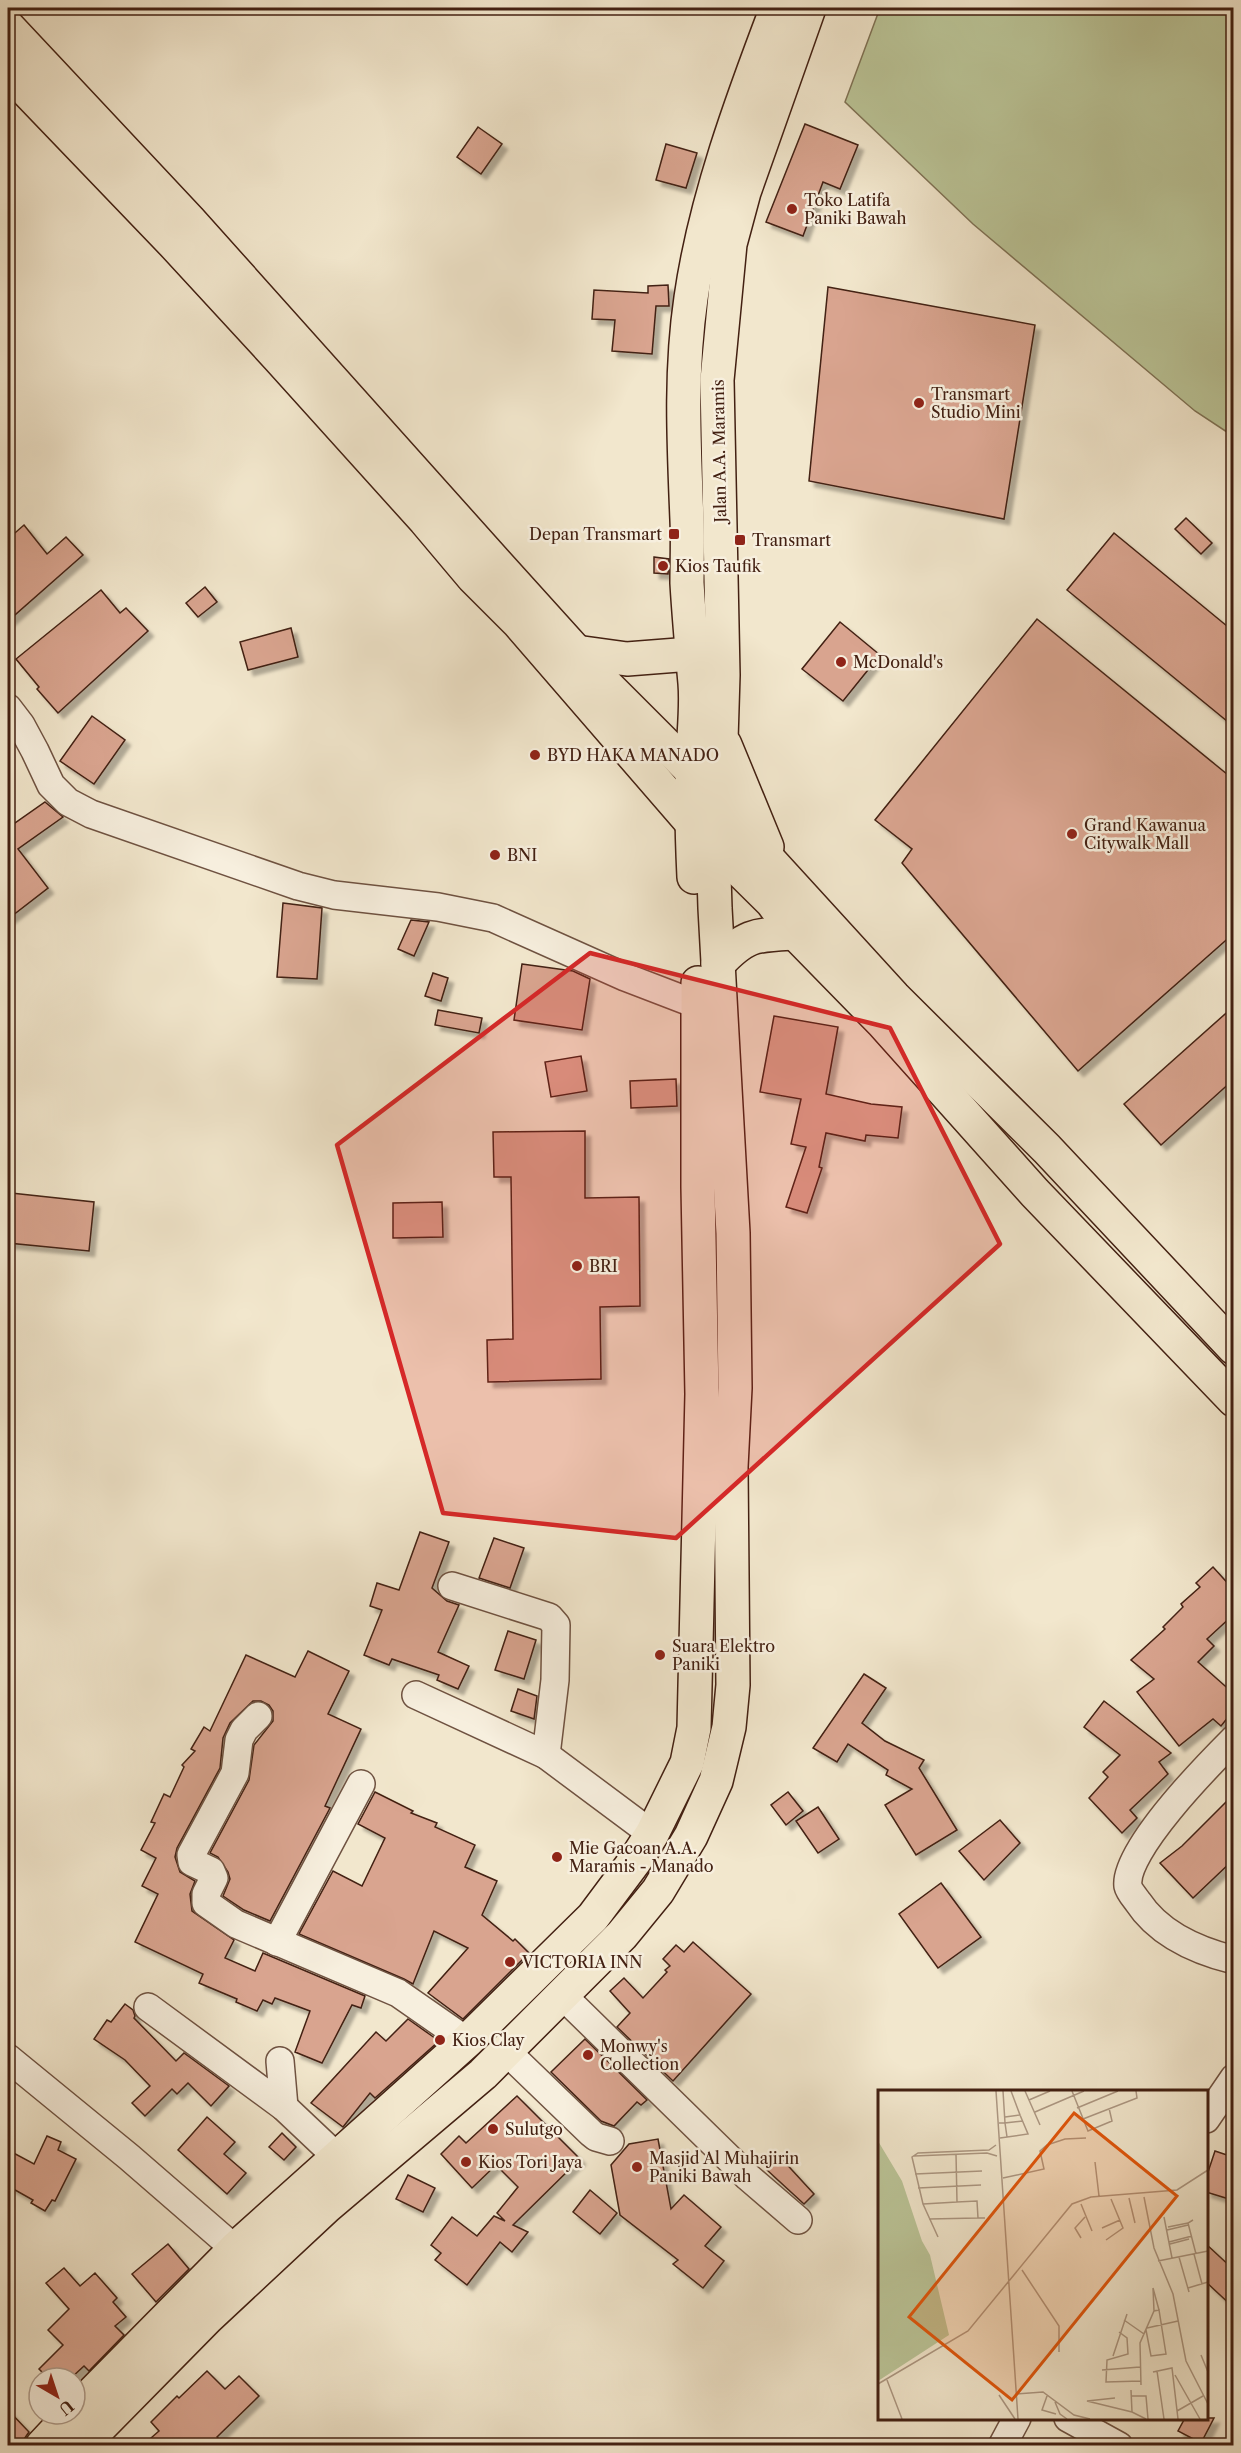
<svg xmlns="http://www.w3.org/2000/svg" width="1241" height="2453" font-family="'Libre Caslon Text',serif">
	<defs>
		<filter id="shadow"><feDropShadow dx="5.5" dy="5.5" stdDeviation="1.5" flood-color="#0004"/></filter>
	</defs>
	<rect width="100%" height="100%" fill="#f2e7cd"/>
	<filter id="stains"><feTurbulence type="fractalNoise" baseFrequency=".00333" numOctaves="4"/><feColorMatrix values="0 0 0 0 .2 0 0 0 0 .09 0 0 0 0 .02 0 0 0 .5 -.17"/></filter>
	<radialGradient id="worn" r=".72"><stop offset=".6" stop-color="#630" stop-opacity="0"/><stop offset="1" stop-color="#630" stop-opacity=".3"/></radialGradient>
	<path fill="#bbc598" stroke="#7f7255" stroke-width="1.5" d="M 880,8 L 1233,8 L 1233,436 L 1195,411 L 973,224 L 845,102 Z"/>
	<g fill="#d9a48f" stroke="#432012" stroke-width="1.5" filter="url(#shadow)">
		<path d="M 805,124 L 858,145 L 840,189 L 823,182 L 803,236 L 766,222 Z"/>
		<path d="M 478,127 L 502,144 L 481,174 L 457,157 Z"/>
		<path d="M 666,144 L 697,153 L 686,188 L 656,180 Z"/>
		<path d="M 668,285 L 669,306 L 656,306 L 652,354 L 612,351 L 615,320 L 592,319 L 594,290 L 648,293 L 648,286 Z"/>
		<path d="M 828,287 L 1035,325 L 1004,519 L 809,481 Z"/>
		<path d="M 1186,518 L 1212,543 L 1201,554 L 1175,529 Z"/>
		<path d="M 24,525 L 47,554 L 66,537 L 83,555 L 8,621 L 8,539 Z"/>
		<path d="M 1114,533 L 1233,631 L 1233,726 L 1067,590 Z"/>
		<path d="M 654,557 L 669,559 L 668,574 L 654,573 Z"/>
		<path d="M 205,587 L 217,602 L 198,617 L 186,603 Z"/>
		<path d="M 101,590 L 120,613 L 126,608 L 148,631 L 58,713 L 37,689 L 39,687 L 16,659 Z"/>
		<path d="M 1037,619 L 1233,779 L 1233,934 L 1078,1071 L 902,863 L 912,849 L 875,820 Z"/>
		<path d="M 840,622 L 880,655 L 843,701 L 802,669 Z"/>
		<path d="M 291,628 L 298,657 L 248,670 L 240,642 Z"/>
		<path d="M 92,716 L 125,740 L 94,784 L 60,761 Z"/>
		<path d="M 45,802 L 63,817 L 18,849 L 48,888 L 8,919 L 8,828 Z"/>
		<path d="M 283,903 L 322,908 L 317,979 L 277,977 Z"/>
		<path d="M 411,920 L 429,922 L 414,956 L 398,949 Z"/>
		<path d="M 522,964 L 573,971 L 590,979 L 582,1030 L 514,1020 Z"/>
		<path d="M 433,973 L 448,978 L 441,1001 L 425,996 Z"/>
		<path d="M 1233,1007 L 1233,1080 L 1161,1145 L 1124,1104 Z"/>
		<path d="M 438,1010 L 482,1018 L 479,1033 L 435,1025 Z"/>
		<path d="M 774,1016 L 838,1027 L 826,1094 L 871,1104 L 902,1107 L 898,1138 L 866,1135 L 865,1141 L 826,1133 L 819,1167 L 822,1168 L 807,1213 L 786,1207 L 806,1147 L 791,1144 L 801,1099 L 760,1092 Z"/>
		<path d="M 581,1056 L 587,1091 L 551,1097 L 545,1062 Z"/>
		<path d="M 676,1079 L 677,1106 L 631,1108 L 630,1081 Z"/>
		<path d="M 585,1131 L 585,1198 L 639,1197 L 640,1306 L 600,1307 L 601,1379 L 488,1382 L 487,1340 L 513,1339 L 511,1177 L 494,1177 L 493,1132 Z"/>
		<path d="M 11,1193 L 94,1202 L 89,1251 L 8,1243 Z"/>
		<path d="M 442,1202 L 443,1237 L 393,1238 L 393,1203 Z"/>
		<path d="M 420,1532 L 449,1542 L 432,1588 L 447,1601 L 459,1605 L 438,1652 L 469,1666 L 458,1689 L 437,1680 L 439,1675 L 392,1659 L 389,1665 L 364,1655 L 382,1610 L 370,1606 L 377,1583 L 399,1590 Z"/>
		<path d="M 494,1538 L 524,1548 L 510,1588 L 479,1578 Z"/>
		<path d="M 1213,1567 L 1233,1589 L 1233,1615 L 1207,1639 L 1214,1646 L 1198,1662 L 1233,1693 L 1233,1711 L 1221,1726 L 1213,1719 L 1179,1746 L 1137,1692 L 1154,1679 L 1131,1660 L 1165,1629 L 1163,1627 L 1183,1607 L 1181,1604 L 1200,1587 L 1196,1583 Z"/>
		<path d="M 508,1631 L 536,1640 L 524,1679 L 495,1670 Z"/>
		<path d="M 308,1651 L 349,1671 L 328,1714 L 361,1729 L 325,1806 L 330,1808 L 270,1921 L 244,1910 L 223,1896 L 230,1879 L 228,1872 L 218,1857 L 210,1853 L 249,1780 L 254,1745 L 273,1721 L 273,1711 L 269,1705 L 261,1701 L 253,1701 L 230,1723 L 223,1738 L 220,1768 L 177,1848 L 175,1857 L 180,1872 L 195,1881 L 190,1894 L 192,1911 L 234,1940 L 225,1958 L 255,1971 L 263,1953 L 365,1996 L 361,2008 L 352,2005 L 322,2063 L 295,2052 L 310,2011 L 275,1998 L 272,2004 L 263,2000 L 257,2011 L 236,2002 L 237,1999 L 199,1983 L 203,1974 L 135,1942 L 158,1894 L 142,1886 L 156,1858 L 141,1850 L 155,1823 L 151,1822 L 164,1794 L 170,1797 L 184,1767 L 182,1765 L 195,1751 L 191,1749 L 204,1727 L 210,1731 L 246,1655 L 295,1677 Z"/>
		<path d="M 864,1674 L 886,1688 L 862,1723 L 885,1741 L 924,1760 L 919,1768 L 957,1830 L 916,1855 L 885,1805 L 912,1789 L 886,1775 L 888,1770 L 848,1744 L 837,1762 L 813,1748 Z"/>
		<path d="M 518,1689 L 537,1696 L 534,1719 L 511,1711 Z"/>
		<path d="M 1104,1701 L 1171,1753 L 1159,1762 L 1168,1774 L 1130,1810 L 1137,1818 L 1122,1833 L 1089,1798 L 1108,1777 L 1103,1772 L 1120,1755 L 1084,1727 Z"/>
		<path d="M 375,1792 L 413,1811 L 411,1813 L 437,1823 L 435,1827 L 475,1845 L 465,1867 L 497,1881 L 482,1915 L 513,1941 L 515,1939 L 529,1953 L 463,2019 L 428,1993 L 468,1948 L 434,1931 L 413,1984 L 404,1979 L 299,1934 L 333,1871 L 362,1886 L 385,1838 L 358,1824 Z"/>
		<path d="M 788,1792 L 803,1811 L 786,1825 L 771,1805 Z"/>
		<path d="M 1233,1795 L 1233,1860 L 1193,1898 L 1160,1863 L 1182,1846 Z"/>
		<path d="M 818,1807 L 839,1839 L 818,1853 L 796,1821 Z"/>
		<path d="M 1000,1820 L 1020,1843 L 984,1880 L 959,1851 Z"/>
		<path d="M 941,1883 L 981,1937 L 938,1968 L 899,1914 Z"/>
		<path d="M 693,1942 L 751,1994 L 673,2081 L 617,2027 L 630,2013 L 610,1991 L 624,1978 L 643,1998 L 667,1972 L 665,1970 L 670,1966 L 663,1959 L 676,1945 L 684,1952 Z"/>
		<path d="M 125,2004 L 133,2010 L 135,2016 L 134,2018 L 176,2061 L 184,2053 L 229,2086 L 211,2106 L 188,2083 L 177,2094 L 172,2089 L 145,2116 L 132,2103 L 150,2086 L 125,2060 L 94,2039 L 107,2020 L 111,2022 Z"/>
		<path d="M 408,2019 L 439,2041 L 375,2098 L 370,2093 L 343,2127 L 311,2103 L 376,2032 L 386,2041 Z"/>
		<path d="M 585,2039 L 647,2100 L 641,2105 L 637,2102 L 614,2126 L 601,2121 L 551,2072 Z"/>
		<path d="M 517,2096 L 580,2159 L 513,2225 L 528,2232 L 512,2252 L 500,2242 L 467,2285 L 435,2260 L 441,2253 L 431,2245 L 452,2217 L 477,2236 L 494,2216 L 505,2221 L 497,2213 L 518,2187 L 496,2165 L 472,2188 L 441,2154 L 459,2136 L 466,2143 Z"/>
		<path d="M 207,2117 L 235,2142 L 224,2154 L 246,2173 L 227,2194 L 178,2150 Z"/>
		<path d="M 282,2133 L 296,2147 L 284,2160 L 269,2147 Z"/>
		<path d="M 47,2136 L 61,2142 L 58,2150 L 76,2159 L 55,2201 L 52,2200 L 45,2211 L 31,2203 L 33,2200 L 8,2186 L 8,2150 L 34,2164 Z"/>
		<path d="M 658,2139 L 671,2209 L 684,2195 L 721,2227 L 705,2246 L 724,2261 L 703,2288 L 673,2264 L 678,2260 L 620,2215 L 611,2165 L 629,2144 Z"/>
		<path d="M 1215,2151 L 1233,2157 L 1233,2186 L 1229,2199 L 1206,2192 L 1206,2178 Z"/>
		<path d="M 780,2157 L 814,2194 L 804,2204 L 767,2170 Z"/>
		<path d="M 408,2175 L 435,2188 L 423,2212 L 396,2199 Z"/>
		<path d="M 590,2190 L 617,2213 L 600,2234 L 573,2212 Z"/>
		<path d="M 168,2244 L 189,2269 L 156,2302 L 132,2274 Z"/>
		<path d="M 1206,2244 L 1233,2269 L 1233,2307 L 1206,2282 Z"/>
		<path d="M 64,2268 L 80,2286 L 95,2273 L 117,2298 L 113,2302 L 126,2317 L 115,2326 L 124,2335 L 89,2371 L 84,2366 L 71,2378 L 48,2378 L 39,2369 L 63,2345 L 48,2330 L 69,2309 L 46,2283 Z"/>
		<path d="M 207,2371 L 225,2389 L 239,2376 L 259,2396 L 217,2437 L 225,2445 L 143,2445 L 159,2431 L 151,2422 L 177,2396 L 179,2398 Z"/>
		<path d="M 8,2410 L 29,2432 L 20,2445 L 8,2445 Z"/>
		<path d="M 1185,2418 L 1214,2418 L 1201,2443 L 1178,2431 Z"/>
	</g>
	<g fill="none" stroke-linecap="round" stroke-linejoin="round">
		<defs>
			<g id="minor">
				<path d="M 8,708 L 21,725 L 35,751 L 51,785 L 68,802 L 91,814 L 298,886 L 334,895 L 438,907 L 493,918 L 625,977 L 698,1005"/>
				<path d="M 452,1586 L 549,1617 L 556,1625 L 555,1680 L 546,1755"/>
				<path d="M 416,1695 L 546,1755 L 652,1834"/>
				<path d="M 258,1716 L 244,1730 L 239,1740 L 235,1773 L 191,1855 L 192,1862 L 211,1871 L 214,1878 L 206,1894 L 206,1903 L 236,1924 L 398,1993 L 467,2041"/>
				<path d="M 1234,1739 C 1208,1765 1123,1851 1128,1886 C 1129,1891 1135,1898 1138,1902 C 1159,1934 1198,1951 1234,1960"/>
				<path d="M 277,1942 L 361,1784"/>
				<path d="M 563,1996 L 748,2177 L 798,2220"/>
				<path d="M 148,2007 L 284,2107 L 338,2158"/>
				<path d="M 506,2051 L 591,2133 L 596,2137 L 610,2141"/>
				<path d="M 8,2058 L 129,2157 L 235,2249"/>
				<path d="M 280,2061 L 284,2107"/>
				<path d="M 1206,2119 L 1234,2078"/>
				<path d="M 1068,2418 L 1119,2446"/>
				<path d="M 1002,2446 L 1017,2418"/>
			</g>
			<g id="highway">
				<path d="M 8,27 L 189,220 L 496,563 L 609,688 L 692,771 L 757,847 L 894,997 L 1047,1149 L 1234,1348"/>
				<path d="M 8,71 L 175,245 L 279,358 L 425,520 L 473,577 L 518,622 L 691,822 L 772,902 L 795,933 L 883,1023 L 1035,1193 L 1234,1400"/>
				<path d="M 576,652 L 627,659 L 691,654"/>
				<path d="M 725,745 L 767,847"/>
				<path d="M 694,877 C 692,836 691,796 693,755 C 694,731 697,706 695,683 C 692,650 689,616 687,583 C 687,562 688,541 687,520 C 684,445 680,372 691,298 C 705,200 742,100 777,8"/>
				<path d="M 718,964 C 746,934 755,935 795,933"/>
				<path d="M 75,2411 L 235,2249 L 467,2041 L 593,1917 L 634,1862 L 652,1834 L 687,1763 L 694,1728 L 702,1394 L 698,1187 L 698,983"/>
				<path d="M 42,2446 L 72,2414"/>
				<path d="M 81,2446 L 207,2318 L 326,2207 L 483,2074 L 622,1935 L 658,1891 L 691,1836 L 716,1781 L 729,1727 L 733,1685 L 731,1467 L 735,1388 L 733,1233 L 715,908 L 713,844 L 719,805 L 723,675 L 717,380 L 730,244 L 744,192 L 809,8"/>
			</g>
		</defs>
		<use href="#minor" stroke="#6f5241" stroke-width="30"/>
		<use href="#highway" stroke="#432012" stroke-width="36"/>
		<use href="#minor" stroke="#f7efde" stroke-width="27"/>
		<use href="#highway" stroke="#f2e7cd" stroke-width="33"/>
	</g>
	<path fill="#d62828" fill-opacity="0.2" stroke="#d62828" stroke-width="4.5" stroke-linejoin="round" d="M 590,953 L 890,1028 L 1000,1244 L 676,1538 L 443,1513 L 337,1145 Z"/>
	<g fill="#8f2418" stroke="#f7efde" stroke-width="2">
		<circle cx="792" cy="209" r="6"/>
		<circle cx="919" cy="403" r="6"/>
		<rect x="668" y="528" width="12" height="12" rx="3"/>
		<rect x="734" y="534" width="12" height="12" rx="3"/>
		<circle cx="663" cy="566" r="6"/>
		<circle cx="841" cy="662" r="6"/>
		<circle cx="535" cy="755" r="6"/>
		<circle cx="1072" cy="834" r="6"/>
		<circle cx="495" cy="855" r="6"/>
		<circle cx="577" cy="1266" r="6"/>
		<circle cx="660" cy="1655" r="6"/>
		<circle cx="557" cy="1857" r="6"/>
		<circle cx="510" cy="1962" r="6"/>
		<circle cx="440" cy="2040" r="6"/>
		<circle cx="588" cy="2055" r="6"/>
		<circle cx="493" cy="2129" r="6"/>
		<circle cx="466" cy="2162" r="6"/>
		<circle cx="637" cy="2167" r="6"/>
	</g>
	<g text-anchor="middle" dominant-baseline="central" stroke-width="5" stroke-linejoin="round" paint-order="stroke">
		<g font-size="16" fill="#432012" stroke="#f7efde" text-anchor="start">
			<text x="804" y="200">Toko Latifa<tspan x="804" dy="18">Paniki Bawah</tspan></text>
			<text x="931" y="394">Transmart<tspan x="931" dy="18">Studio Mini</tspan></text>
			<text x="662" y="534" text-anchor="end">Depan Transmart</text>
			<text x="752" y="540">Transmart</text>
			<text x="675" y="566">Kios Taufik</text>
			<text x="853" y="662">McDonald's</text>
			<text x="547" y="755">BYD HAKA MANADO</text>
			<text x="1084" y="825">Grand Kawanua<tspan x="1084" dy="18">Citywalk Mall</tspan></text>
			<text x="507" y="855">BNI</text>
			<text x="589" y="1266">BRI</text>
			<text x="672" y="1646">Suara Elektro<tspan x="672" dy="18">Paniki</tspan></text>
			<text x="569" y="1848">Mie Gacoan A.A.<tspan x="569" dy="18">Maramis - Manado</tspan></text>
			<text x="522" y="1962">VICTORIA INN</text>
			<text x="452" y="2040">Kios Clay</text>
			<text x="600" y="2046">Monwy's<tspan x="600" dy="18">Collection</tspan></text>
			<text x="505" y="2129">Sulutgo</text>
			<text x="649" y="2158">Masjid Al Muhajirin<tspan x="649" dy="18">Paniki Bawah</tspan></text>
			<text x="478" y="2162">Kios Tori Jaya</text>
		</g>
		<g font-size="16" fill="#432012" stroke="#f7efde">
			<text transform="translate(719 451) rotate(-91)">Jalan A.A. Maramis</text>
		</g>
	</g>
	<g transform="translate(878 2090)">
		<rect width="330" height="330" fill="#f2e7cd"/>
		<path d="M 0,51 L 24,91 L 44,151 L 52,165 L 71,245 L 0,291 Z" fill="#bbc598"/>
		<path fill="none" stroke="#ac9782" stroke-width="1.5" d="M 118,1 L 140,329M 147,1 L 162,35M 194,1 L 210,41 L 234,31 L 231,18M 151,10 L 172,1M 199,18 L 240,1M 157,22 L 206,1M 127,27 L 142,25 L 133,1M 205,29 L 259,8 L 258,1M 121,33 L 127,33 L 125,1M 129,47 L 127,33 L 145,31M 122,48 L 150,44 L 142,25M 78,64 L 79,112 L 99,111 L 100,128 L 107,128M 36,66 L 109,63 L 119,66M 217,72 L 221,106M 37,84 L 104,81M 125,88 L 166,79 L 162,61 L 169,55 L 187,49 L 208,48M 40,98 L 103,95M 266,107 L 276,158 L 295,204 L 308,271 L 330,314M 251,108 L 257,133M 45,114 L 79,112M 203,114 L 214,141M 286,127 L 294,168M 51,129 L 100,128M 315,130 L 310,133 L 318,164M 290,137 L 310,133M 224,138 L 242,130M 289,140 L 310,135M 60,147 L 45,114 L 34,67 L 40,63 L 111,60 L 118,55M 203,148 L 197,138 L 207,127M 228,150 L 245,138 L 233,109M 291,152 L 314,146M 292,154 L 311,149M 316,164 L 324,194M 301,167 L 311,202M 280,171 L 330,161M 144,180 L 181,236 L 181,262M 275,198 L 276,221M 275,198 L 281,220M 310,198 L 330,192M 246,230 L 266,244M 269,238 L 300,231M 241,242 L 249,248 L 250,264 L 229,270 L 228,292 L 263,291M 323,265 L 330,282M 235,266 L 249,224M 224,280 L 262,277M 279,281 L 286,329M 275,282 L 294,278 L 300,329M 297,285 L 322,329M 9,290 L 24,329M 0,294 L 90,241 L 194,114 L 213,107 L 299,100 L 330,80M 263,295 L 262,253 L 276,221 L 281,220 L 288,264 L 273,266 L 268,240M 253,300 L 254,322M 138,304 L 165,302 L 196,325 L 212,329M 121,305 L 137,329M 169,306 L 164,320 L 178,324M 253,306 L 268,306 L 270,329M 237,308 L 209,311 L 254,322 L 268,329M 177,312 L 182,324 L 189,329M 299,321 L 325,306"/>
		<path fill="#e0560c" fill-opacity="0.15" stroke="#e0560c" stroke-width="3" d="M 196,23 L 299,106 L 134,310 L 31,227 Z"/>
		<rect width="330" height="330" fill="none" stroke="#432012" stroke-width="3"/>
	</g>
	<rect width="1241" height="2453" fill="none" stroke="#f2e7cd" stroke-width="30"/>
	<rect x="9" y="9" width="1223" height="2435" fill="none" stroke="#432012" stroke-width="3"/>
	<rect x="15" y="15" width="1211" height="2423" fill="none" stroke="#432012" stroke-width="1.5"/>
	<g transform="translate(57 2396) rotate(141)"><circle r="28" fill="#f7efde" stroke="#af9c8c" stroke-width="1.5"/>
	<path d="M0-4.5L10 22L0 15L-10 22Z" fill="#8f2418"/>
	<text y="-9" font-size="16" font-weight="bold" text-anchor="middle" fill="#432012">U</text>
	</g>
	<rect width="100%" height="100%" filter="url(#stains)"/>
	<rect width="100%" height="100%" fill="url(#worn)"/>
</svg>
